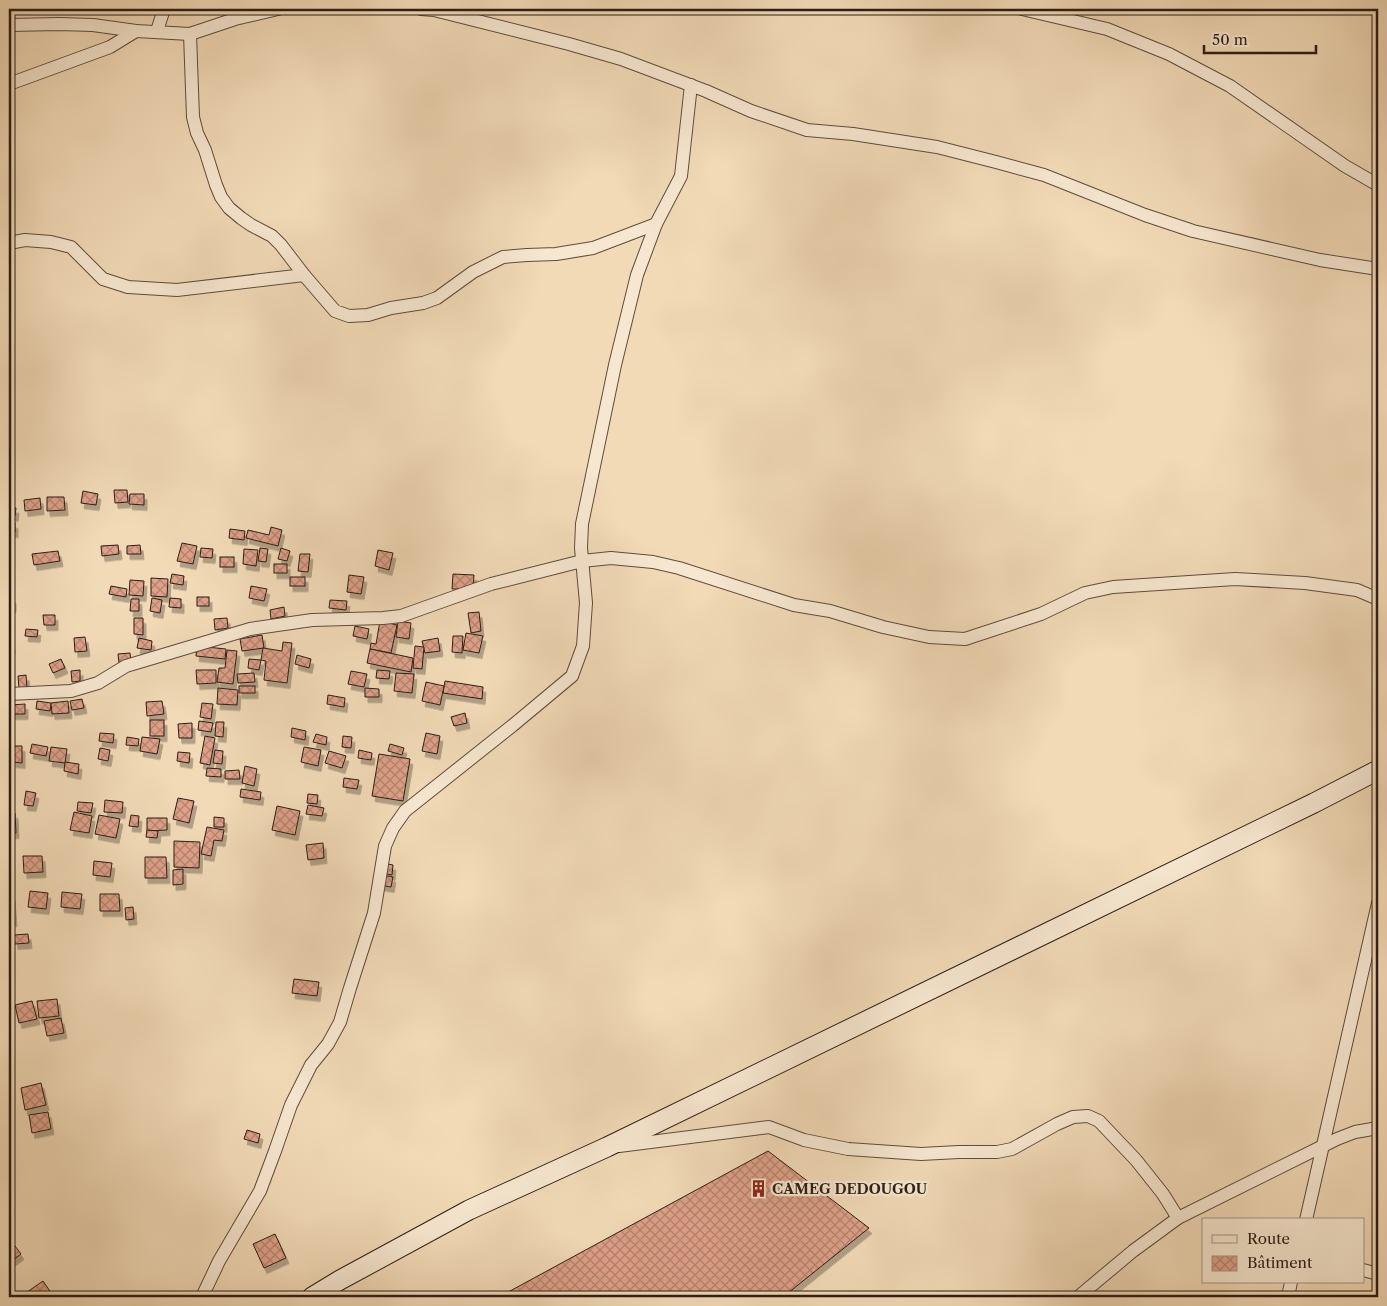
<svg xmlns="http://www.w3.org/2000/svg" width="1387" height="1306" font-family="'Libre Caslon Text',serif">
	<defs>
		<pattern id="building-cross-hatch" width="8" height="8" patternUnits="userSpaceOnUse" patternTransform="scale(1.25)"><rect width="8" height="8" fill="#dfa189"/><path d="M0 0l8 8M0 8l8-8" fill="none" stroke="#b5836f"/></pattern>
		<filter id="shadow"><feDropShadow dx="3" dy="5.5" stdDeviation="0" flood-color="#0004"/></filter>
	</defs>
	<rect width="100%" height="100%" fill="#f2dab7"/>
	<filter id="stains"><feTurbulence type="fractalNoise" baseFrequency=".004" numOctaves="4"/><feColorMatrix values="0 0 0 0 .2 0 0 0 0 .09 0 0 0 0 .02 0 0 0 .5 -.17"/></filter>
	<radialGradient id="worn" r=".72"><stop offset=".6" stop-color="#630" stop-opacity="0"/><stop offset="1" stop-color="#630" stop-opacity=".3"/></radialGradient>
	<g fill="url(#building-cross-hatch)" stroke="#2c1d16" filter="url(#shadow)">
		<path d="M 114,490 L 127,490 L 128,502 L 115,503 Z"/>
		<path d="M 83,491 L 98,494 L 96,505 L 81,503 Z"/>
		<path d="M 130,494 L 144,494 L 144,505 L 129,504 Z"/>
		<path d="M 47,497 L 64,497 L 65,510 L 47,511 Z"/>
		<path d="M 40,498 L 41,509 L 25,511 L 24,500 Z"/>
		<path d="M 9,507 L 16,508 L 15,516 L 9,515 Z"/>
		<rect x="9" y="523" width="6" height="9"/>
		<path d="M 271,527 L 282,530 L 278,546 L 246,538 L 248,530 L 269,535 Z"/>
		<path d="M 230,529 L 245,531 L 244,540 L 229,538 Z"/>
		<path d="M 182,543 L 197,546 L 193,564 L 177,561 Z"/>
		<path d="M 118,545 L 119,554 L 102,556 L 101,546 Z"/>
		<path d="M 140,545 L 141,554 L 127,554 L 127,546 Z"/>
		<path d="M 201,548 L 213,549 L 212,558 L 200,557 Z"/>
		<path d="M 260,548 L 268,549 L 266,562 L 258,561 Z"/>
		<path d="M 281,548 L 290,551 L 287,561 L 278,559 Z"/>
		<path d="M 244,549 L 258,550 L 256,566 L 243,564 Z"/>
		<path d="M 378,550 L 393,553 L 389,570 L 375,566 Z"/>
		<path d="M 58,551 L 60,561 L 34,565 L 32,554 Z"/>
		<path d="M 300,554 L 310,554 L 308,572 L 298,571 Z"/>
		<rect x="220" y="557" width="14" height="10"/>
		<rect x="274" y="564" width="13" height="9"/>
		<path d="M 172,574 L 184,576 L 183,585 L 170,583 Z"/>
		<path d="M 453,574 L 474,575 L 473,589 L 452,589 Z"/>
		<path d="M 349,575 L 364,577 L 361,594 L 347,592 Z"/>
		<rect x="290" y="577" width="15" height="9"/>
		<path d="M 151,578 L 168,579 L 167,597 L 151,596 Z"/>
		<path d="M 130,580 L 144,581 L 143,596 L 129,595 Z"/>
		<path d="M 111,586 L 127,589 L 126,597 L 109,594 Z"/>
		<path d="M 251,586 L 267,589 L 264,601 L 249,598 Z"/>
		<path d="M 9,597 L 13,598 L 13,607 L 9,607 Z"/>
		<rect x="197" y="597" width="12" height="9"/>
		<path d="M 152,598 L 162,600 L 160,613 L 150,611 Z"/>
		<path d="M 170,598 L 181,599 L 181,608 L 169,607 Z"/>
		<path d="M 131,599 L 139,599 L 139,611 L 130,611 Z"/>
		<path d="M 330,600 L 347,601 L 346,610 L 329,608 Z"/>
		<path d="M 284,607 L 285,616 L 271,619 L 270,610 Z"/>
		<path d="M 479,612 L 481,631 L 471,633 L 468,613 Z"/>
		<path d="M 43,615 L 55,615 L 55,625 L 44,625 Z"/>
		<path d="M 134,618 L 143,618 L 143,635 L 134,634 Z"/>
		<path d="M 227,618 L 228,628 L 215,630 L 214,619 Z"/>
		<path d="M 380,621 L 397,625 L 391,653 L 370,649 L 371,643 L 376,644 Z"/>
		<path d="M 398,621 L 411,623 L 409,639 L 396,637 Z"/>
		<path d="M 355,626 L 369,629 L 367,639 L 353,636 Z"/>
		<path d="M 26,629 L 38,630 L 37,637 L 25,636 Z"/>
		<path d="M 9,633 L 11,633 L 12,648 L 9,648 Z"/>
		<path d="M 466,633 L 483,636 L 479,653 L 463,650 Z"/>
		<path d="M 262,635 L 264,648 L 242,651 L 240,639 Z"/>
		<path d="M 453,636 L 463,636 L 462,653 L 452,652 Z"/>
		<path d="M 85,637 L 87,651 L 75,652 L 74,638 Z"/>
		<path d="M 139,638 L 152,641 L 151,650 L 137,648 Z"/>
		<path d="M 438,638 L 440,651 L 425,653 L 422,641 Z"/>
		<path d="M 283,642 L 292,643 L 287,683 L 264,680 L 266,661 L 261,660 L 263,648 L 282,651 Z"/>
		<path d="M 197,646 L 226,649 L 225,659 L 196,656 Z"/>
		<path d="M 415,646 L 424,647 L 422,669 L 413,668 Z"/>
		<path d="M 370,649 L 413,658 L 411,672 L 367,663 Z"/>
		<path d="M 227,650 L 237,651 L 233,684 L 217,682 L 219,668 L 225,668 Z"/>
		<path d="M 130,653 L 131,662 L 119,663 L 118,654 Z"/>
		<path d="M 297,655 L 311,659 L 309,668 L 295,664 Z"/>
		<path d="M 61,659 L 65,668 L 53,673 L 49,664 Z"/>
		<path d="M 249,659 L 261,660 L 259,670 L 248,668 Z"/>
		<path d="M 80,670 L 80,681 L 72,682 L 71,671 Z"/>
		<path d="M 196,670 L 216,670 L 216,683 L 197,684 Z"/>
		<path d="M 377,670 L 390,671 L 389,679 L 376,678 Z"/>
		<path d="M 351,671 L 367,674 L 364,687 L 348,684 Z"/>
		<path d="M 254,673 L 255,682 L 238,683 L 237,674 Z"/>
		<path d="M 396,673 L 414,674 L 412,693 L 394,691 Z"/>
		<path d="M 26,675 L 27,688 L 19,689 L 18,676 Z"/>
		<path d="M 445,681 L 483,687 L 482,699 L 443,693 Z"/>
		<path d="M 426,682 L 444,686 L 440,705 L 422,701 Z"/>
		<rect x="239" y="686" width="16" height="7"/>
		<path d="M 218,688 L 238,690 L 237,705 L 217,704 Z"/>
		<path d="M 365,688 L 379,689 L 379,697 L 365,697 Z"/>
		<path d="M 328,695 L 345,698 L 344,707 L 327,704 Z"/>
		<path d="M 82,699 L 84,708 L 72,710 L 70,701 Z"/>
		<path d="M 37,701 L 51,703 L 50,711 L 36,709 Z"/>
		<path d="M 68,701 L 69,713 L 52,714 L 51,703 Z"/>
		<path d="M 162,701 L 164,714 L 147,716 L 146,702 Z"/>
		<path d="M 202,703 L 213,704 L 211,719 L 200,717 Z"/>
		<path d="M 25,704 L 25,714 L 11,714 L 11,705 Z"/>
		<path d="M 465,713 L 467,723 L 454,726 L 451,717 Z"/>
		<rect x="150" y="720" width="14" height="16"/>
		<path d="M 199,721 L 213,723 L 211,732 L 198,730 Z"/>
		<path d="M 216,722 L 224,722 L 223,737 L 215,736 Z"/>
		<path d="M 192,723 L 192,738 L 179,738 L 178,724 Z"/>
		<path d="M 292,728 L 306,731 L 305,740 L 291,737 Z"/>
		<path d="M 100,733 L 114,734 L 113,743 L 99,741 Z"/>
		<path d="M 426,733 L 440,736 L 437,754 L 422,751 Z"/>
		<path d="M 316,734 L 327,737 L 326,745 L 313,742 Z"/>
		<path d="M 205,736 L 215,738 L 210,765 L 200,763 Z"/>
		<path d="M 343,736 L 352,737 L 351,748 L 342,747 Z"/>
		<path d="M 127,737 L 139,739 L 138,746 L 126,745 Z"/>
		<path d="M 142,737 L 160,739 L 157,754 L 140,751 Z"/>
		<path d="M 32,744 L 48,747 L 46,756 L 30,753 Z"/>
		<path d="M 390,744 L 404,748 L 402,755 L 388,751 Z"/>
		<path d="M 13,746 L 22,746 L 22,763 L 13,762 Z"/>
		<path d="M 51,747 L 67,749 L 65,763 L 49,761 Z"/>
		<path d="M 304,747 L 321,750 L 318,766 L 301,762 Z"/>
		<path d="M 100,748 L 110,750 L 108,761 L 98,759 Z"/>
		<path d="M 215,750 L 223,751 L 222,764 L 213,763 Z"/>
		<path d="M 359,750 L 372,753 L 371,760 L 358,758 Z"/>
		<path d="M 329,751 L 346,756 L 342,768 L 325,763 Z"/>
		<path d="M 178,752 L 190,753 L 189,763 L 177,761 Z"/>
		<path d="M 379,754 L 410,759 L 403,801 L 372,796 Z"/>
		<path d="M 65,762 L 79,764 L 78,774 L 64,771 Z"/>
		<path d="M 245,766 L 257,769 L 254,786 L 242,783 Z"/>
		<path d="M 207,768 L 221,769 L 221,777 L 206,776 Z"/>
		<path d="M 239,770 L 240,779 L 225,779 L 225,771 Z"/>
		<path d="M 344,778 L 359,780 L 357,789 L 343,787 Z"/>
		<path d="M 241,789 L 261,792 L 260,800 L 240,797 Z"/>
		<path d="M 26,791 L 36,793 L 33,806 L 24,805 Z"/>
		<path d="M 308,794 L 318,795 L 317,804 L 307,803 Z"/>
		<path d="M 178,798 L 194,801 L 189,823 L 173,819 Z"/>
		<path d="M 105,800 L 123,802 L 122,813 L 104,812 Z"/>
		<path d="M 78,802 L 93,803 L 91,813 L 77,811 Z"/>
		<path d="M 308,805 L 324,808 L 322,816 L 306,814 Z"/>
		<path d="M 277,806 L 300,811 L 295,835 L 272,830 Z"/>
		<path d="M 74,812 L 92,816 L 89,833 L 70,830 Z"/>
		<path d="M 9,813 L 15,813 L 16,833 L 9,833 Z"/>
		<path d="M 99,815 L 120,819 L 116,838 L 95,834 Z"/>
		<path d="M 131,815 L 139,816 L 138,827 L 129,826 Z"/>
		<path d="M 214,817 L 224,818 L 224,827 L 214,827 Z"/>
		<path d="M 147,818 L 167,818 L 167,830 L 147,831 Z"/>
		<path d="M 207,827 L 224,830 L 222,841 L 214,840 L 211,856 L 201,854 Z"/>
		<path d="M 147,830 L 158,831 L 157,838 L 146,837 Z"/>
		<path d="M 174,841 L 200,842 L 199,868 L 174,867 Z"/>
		<path d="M 323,843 L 324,858 L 308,860 L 306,845 Z"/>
		<path d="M 23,856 L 42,856 L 43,872 L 24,873 Z"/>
		<path d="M 145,857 L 166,857 L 167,878 L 145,878 Z"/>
		<path d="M 94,861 L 112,863 L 110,877 L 93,875 Z"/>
		<path d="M 378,862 L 393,865 L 392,875 L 377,872 Z"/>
		<path d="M 183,869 L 183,884 L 173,885 L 173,870 Z"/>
		<path d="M 376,874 L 393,877 L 391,887 L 374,884 Z"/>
		<path d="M 30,891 L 48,893 L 46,909 L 28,907 Z"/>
		<path d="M 62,892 L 82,894 L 80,909 L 61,907 Z"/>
		<path d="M 100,894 L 119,894 L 120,911 L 100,911 Z"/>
		<path d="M 9,895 L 12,895 L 14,921 L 9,921 Z"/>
		<path d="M 133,907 L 134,919 L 126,920 L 125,908 Z"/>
		<path d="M 28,934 L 29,943 L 15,944 L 14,935 Z"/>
		<path d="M 294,979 L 319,982 L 317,996 L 292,993 Z"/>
		<path d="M 57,999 L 59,1016 L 39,1018 L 37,1001 Z"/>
		<path d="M 32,1001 L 37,1019 L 19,1023 L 15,1005 Z"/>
		<path d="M 61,1018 L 64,1033 L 47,1036 L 44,1021 Z"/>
		<path d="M 41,1083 L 46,1105 L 25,1110 L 21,1088 Z"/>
		<path d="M 48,1112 L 51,1129 L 32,1133 L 29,1115 Z"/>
		<path d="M 247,1130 L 260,1134 L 258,1143 L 244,1139 Z"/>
		<path d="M 768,1151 L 869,1228 L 783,1297 L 499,1297 Z"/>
		<path d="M 275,1234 L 286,1258 L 264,1268 L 253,1244 Z"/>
		<path d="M 9,1238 L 21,1254 L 9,1263 Z"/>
		<path d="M 43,1281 L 54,1297 L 20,1297 Z"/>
	</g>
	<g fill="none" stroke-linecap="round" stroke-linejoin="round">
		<defs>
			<g id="street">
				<path d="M 421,9 L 434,10 L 569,44 L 621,59 L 706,91 L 751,111 L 807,130 L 853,134 L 937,147 L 996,162 L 1044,175 L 1145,215 L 1193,231 L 1320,260 L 1378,269"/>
				<path d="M 1022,9 L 1107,29 L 1169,54 L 1230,86 L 1345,166 L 1378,185"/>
				<path d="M 9,25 L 59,24 L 93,25 L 136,31 L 190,34 L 235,19 L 278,9"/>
				<path d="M 157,31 L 164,9"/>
				<path d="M 190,34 L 193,117 L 197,133 L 205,150 L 216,185 L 221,197 L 229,208 L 241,218 L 251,225 L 272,236 L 281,245 L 304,275 L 335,311 L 349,316 L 368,315 L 391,308 L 423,303 L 437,298 L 473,272 L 503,257 L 527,255 L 556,254 L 593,248 L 656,224"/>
				<path d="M 9,84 L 110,47 L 136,31"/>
				<path d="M 9,243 L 25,240 L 51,242 L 71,247 L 103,279 L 128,287 L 177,290 L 304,275"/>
				<path d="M 9,694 L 71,691 L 98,683 L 126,666 L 250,629 L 312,620 L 383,618 L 401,616 L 491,584 L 582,561 L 611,558 L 653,562 L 679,568 L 794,605 L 830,611 L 883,627 L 929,637 L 965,639 L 1041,614 L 1085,593 L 1113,587 L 1235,579 L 1305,583 L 1357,590 L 1378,599"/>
				<path d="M 619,1146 L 769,1127 L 804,1140 L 848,1149 L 921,1154 L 959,1152 L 997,1152 L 1012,1149 L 1057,1124 L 1073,1117 L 1088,1116 L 1099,1121 L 1136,1160 L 1163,1194 L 1178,1218"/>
				<path d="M 1306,1220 L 1378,903"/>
				<path d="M 1363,1270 L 1378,1274"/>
				<path d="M 202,1297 L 219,1261 L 260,1191 L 275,1151 L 291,1105 L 311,1065 L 328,1044 L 340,1022 L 350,988 L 374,913 L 385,846 L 393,828 L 405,811 L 512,726 L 572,676 L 583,646 L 586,603 L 581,548 L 582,524 L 615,365 L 637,275 L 656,224 L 681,176 L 691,85"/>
				<path d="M 1078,1297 L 1133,1251 L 1178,1218 L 1337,1139 L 1355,1132 L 1378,1128"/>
				<path d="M 1288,1297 L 1291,1282"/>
			</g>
			<path id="secondary" d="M 312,1297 L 340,1280 L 469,1210 L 607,1147 L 1314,803 L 1378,770"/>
		</defs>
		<use href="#street" stroke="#5e4c3e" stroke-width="14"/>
		<use href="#secondary" stroke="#2c1d16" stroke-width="21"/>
		<use href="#street" stroke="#f7e7d0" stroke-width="12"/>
		<use href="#secondary" stroke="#f7e7d0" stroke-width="19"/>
	</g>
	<defs>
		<symbol id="building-bare" viewBox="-9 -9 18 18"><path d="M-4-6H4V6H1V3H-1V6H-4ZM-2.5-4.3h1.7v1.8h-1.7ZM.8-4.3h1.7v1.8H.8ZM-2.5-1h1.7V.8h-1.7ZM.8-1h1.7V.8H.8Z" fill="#8f2418" stroke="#f7e7d0" stroke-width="2.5" paint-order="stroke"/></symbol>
	</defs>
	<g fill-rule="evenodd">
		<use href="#building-bare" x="746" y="1176" width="25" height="25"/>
	</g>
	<g text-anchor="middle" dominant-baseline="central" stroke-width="4.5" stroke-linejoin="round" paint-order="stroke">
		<g font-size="14" font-weight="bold" fill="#2c1d16" stroke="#f7e7d0" text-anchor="start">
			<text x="772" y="1189">CAMEG DEDOUGOU</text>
		</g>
	</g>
	<rect width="1387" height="1306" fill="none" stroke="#f2dab7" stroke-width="30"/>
	<rect x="10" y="10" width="1367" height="1286" fill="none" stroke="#2c1d16" stroke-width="2.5"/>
	<rect x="15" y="15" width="1357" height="1276" fill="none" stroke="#2c1d16"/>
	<rect x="1202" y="1218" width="162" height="65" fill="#f7e7d0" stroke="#a69686"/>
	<rect x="1212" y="1235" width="25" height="8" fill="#f7e7d0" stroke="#a69686"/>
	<text x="1247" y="1244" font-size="15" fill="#2c1d16">Route</text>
	<rect x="1212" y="1256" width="25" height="15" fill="url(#building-cross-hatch)" stroke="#a69686"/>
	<text x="1247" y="1268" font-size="15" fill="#2c1d16">Bâtiment</text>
	<path d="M1204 45v8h112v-8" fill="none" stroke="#2c1d16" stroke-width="2.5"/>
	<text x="1212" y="45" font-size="15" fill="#2c1d16" stroke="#f7e7d0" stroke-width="4" paint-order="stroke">50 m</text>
	<rect width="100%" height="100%" filter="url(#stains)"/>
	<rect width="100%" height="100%" fill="url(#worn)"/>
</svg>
